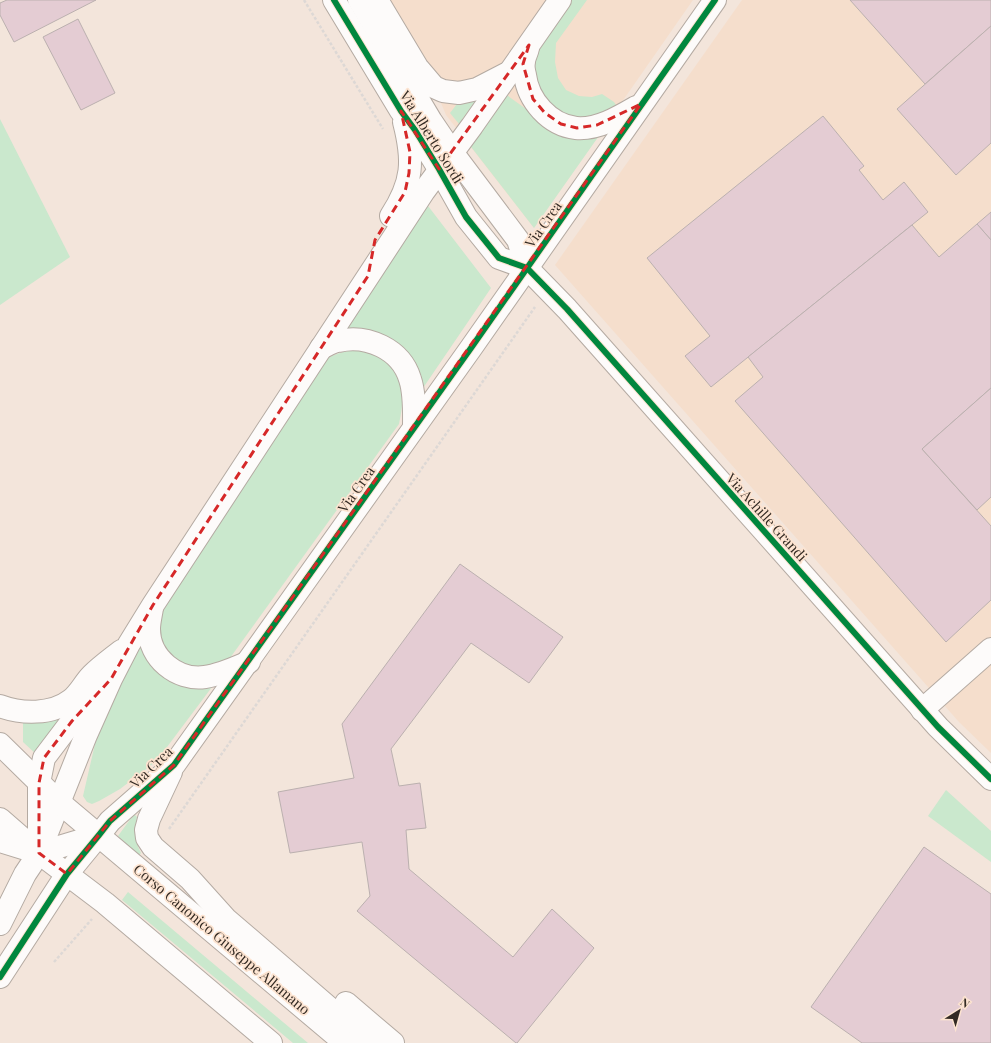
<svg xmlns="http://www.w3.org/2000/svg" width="991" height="1043" font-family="'Playfair Display',serif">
	<rect width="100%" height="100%" fill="#f3e5db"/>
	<g fill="#f5decc">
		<path d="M 387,0 L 693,0 L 534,228 L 446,115 L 424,62 Z"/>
		<path d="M 742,0 L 991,0 L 991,753 L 959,722 L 555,265 Z"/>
	</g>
	<g fill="#cae8cd">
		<path d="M 565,0 L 587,0 L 556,43 L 555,62 L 558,78 L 566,90 L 579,96 L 592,97 L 602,94 L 614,102 L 618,108 L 601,115 L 578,118 L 568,116 L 556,110 L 538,89 L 533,63 L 540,35 Z"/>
		<path d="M 481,93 L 459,124 L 450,113 L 460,100 Z"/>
		<path d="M 504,93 L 561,134 L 601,133 L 534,228 L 468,143 Z"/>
		<path d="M 0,119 L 70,257 L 0,305 Z"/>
		<path d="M 425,202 L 491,288 L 423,388 L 389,338 L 379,333 L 365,329 L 353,329 L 342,331 Z"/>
		<path d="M 359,350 C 401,362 408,382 399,424 L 230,658 L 225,663 L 189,669 L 164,652 L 157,623 L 158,615 L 319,364 C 333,354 341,351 359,350 Z"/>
		<path d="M 143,637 L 146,647 L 215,683 L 164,751 L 154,763 L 120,789 L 99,801 L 92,804 L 87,802 L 83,796 L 95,744 L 108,707 Z"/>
		<path d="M 63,717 L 37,755 L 23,742 L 23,722 L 41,723 Z"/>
		<path d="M 946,790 L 991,831 L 991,862 L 928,816 Z"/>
		<path d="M 134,814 L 137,817 C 134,832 134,839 141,853 L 138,856 L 118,836 Z"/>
		<path d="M 128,892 L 308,1043 L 293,1043 L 122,900 Z"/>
	</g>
	<g fill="#e4ccd3" stroke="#bbb0af">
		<path d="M 7,0 L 96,0 L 14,42 L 0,15 L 0,3 Z"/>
		<path d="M 850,0 L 991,0 L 991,26 L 925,84 Z"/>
		<path d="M 78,19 L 115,93 L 81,110 L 43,37 Z"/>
		<path d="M 991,26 L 991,143 L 956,175 L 897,109 Z"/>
		<path d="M 823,116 L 864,166 L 859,170 L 883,200 L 904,182 L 928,212 L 711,387 L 685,356 L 710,336 L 647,258 Z"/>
		<path d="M 991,212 L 991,240 L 977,224 Z"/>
		<path d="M 977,224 L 991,240 L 991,388 L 922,449 L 991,526 L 991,600 L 946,642 L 735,401 L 763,377 L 748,357 L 912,225 L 939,257 Z"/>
		<path d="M 991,388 L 991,497 L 977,510 L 922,449 Z"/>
		<path d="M 460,564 L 563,637 L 529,683 L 471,643 L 391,749 L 399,786 L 420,783 L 426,828 L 406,830 L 409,869 L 513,957 L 552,909 L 594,948 L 517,1043 L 516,1043 L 357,911 L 370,896 L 362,842 L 290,853 L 278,792 L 354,778 L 342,724 Z"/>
		<path d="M 924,847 L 991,894 L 991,1043 L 862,1043 L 811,1007 Z"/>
	</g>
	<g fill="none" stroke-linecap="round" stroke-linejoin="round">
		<defs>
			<g id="minor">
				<path d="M 334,0 L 401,111 L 415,130 L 439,169 L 466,217 L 499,258 L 527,268 L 567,309 L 938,727 L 991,779"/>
				<path d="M 359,0 L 431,121 L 452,152 L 518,240 L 527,268"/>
				<path d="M 377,0 L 417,67 L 434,87 L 443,91 L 459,93 L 477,89 L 506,74"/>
				<path d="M 528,48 C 527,53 524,58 524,62 C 523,66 524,71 525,75 C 528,100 549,125 576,128 C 597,130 619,117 636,107"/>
				<path d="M 391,216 C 413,182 414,161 404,122"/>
				<path d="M 321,348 C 326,346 332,342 338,341 C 367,334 401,349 410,379 C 415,394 414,411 414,427"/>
				<path d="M 152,608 C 151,615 149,622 149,629 C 149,658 177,681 205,677 C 220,675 235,668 249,662"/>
				<path d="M 0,706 C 21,714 52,715 71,700 C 80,693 84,683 92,675 C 101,666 111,659 121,651"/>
				<path d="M 922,710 L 991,649"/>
				<path d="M 171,772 L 149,819 L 146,830 L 147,838 L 153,847 L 190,879 L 226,919 L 356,1031 L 367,1043"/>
				<path d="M 0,841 L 39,853 L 99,835"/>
				<path d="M 39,842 L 39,783 L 44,758 L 72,721 L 99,691"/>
				<path d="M 0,924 L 25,874 L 39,853 L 86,735 L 111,679 L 129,644 L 153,605 L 424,191 L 472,126 L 560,0"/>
				<path d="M 0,977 L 67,874 L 99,835 L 110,821 L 174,765 L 471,348 L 715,0"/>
				<path d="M 346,1003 L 393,1043"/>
			</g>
			<g id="major">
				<path d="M 0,744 L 60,803 L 345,1043"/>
				<path d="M 0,819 L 39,853 L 105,903 L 271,1043"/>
			</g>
		</defs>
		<use href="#minor" stroke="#b4aaa2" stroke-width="24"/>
		<use href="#major" stroke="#b4aaa2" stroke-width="24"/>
		<g stroke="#ddd8d5" stroke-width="2.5" stroke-dasharray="3 2" stroke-linecap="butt">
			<path d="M 304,0 L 383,129"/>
			<path d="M 169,829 L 535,307"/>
			<path d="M 54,962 L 92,919"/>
		</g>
		<use href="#minor" stroke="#fdfbfa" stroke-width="22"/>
		<use href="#major" stroke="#fdfbfa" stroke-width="22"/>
		<defs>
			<g id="cycleway">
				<path d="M 334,0 L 401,111 L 415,130 L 439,169 L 466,217 L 499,258 L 527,268 L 567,309 L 938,727 L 991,779"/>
				<path d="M 0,977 L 67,874 L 99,835 L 110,821 L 174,765 L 471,348 L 715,0"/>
			</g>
		</defs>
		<use href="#cycleway" stroke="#fde4d1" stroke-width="8"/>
		<use href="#cycleway" stroke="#00873e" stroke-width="6"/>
	</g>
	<path fill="none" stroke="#d62828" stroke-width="3" stroke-dasharray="8 5" stroke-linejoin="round" d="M 529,45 L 523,64 L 533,99 L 545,113 L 561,124 L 577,128 L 597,125 L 641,104 L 174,765 L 110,821 L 67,874 L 39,853 L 39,783 L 44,758 L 72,721 L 111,679 L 153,605 L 368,276 L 375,240 L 405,192 L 409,173 L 410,152 L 401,111 L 439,169 Z"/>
	<g text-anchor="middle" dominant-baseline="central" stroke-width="3.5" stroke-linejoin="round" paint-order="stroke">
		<g font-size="14" fill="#332a23" stroke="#fde4d1">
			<text transform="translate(432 137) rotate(58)">Via Alberto Sordi</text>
			<text transform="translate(543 224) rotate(-55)">Via Crea</text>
			<text transform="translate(356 489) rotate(-55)">Via Crea</text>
			<text transform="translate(767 517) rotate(48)">Via Achille Grandi</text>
			<text transform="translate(151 767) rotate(-44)">Via Crea</text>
			<text transform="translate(222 939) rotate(40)">Corso Canonico Giuseppe Allamano</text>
		</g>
	</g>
	<g transform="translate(959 1011) rotate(37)" stroke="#fde4d1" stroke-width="3" paint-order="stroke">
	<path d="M0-3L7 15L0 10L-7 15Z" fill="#332a23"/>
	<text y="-6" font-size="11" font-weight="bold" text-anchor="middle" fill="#332a23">N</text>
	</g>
</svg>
